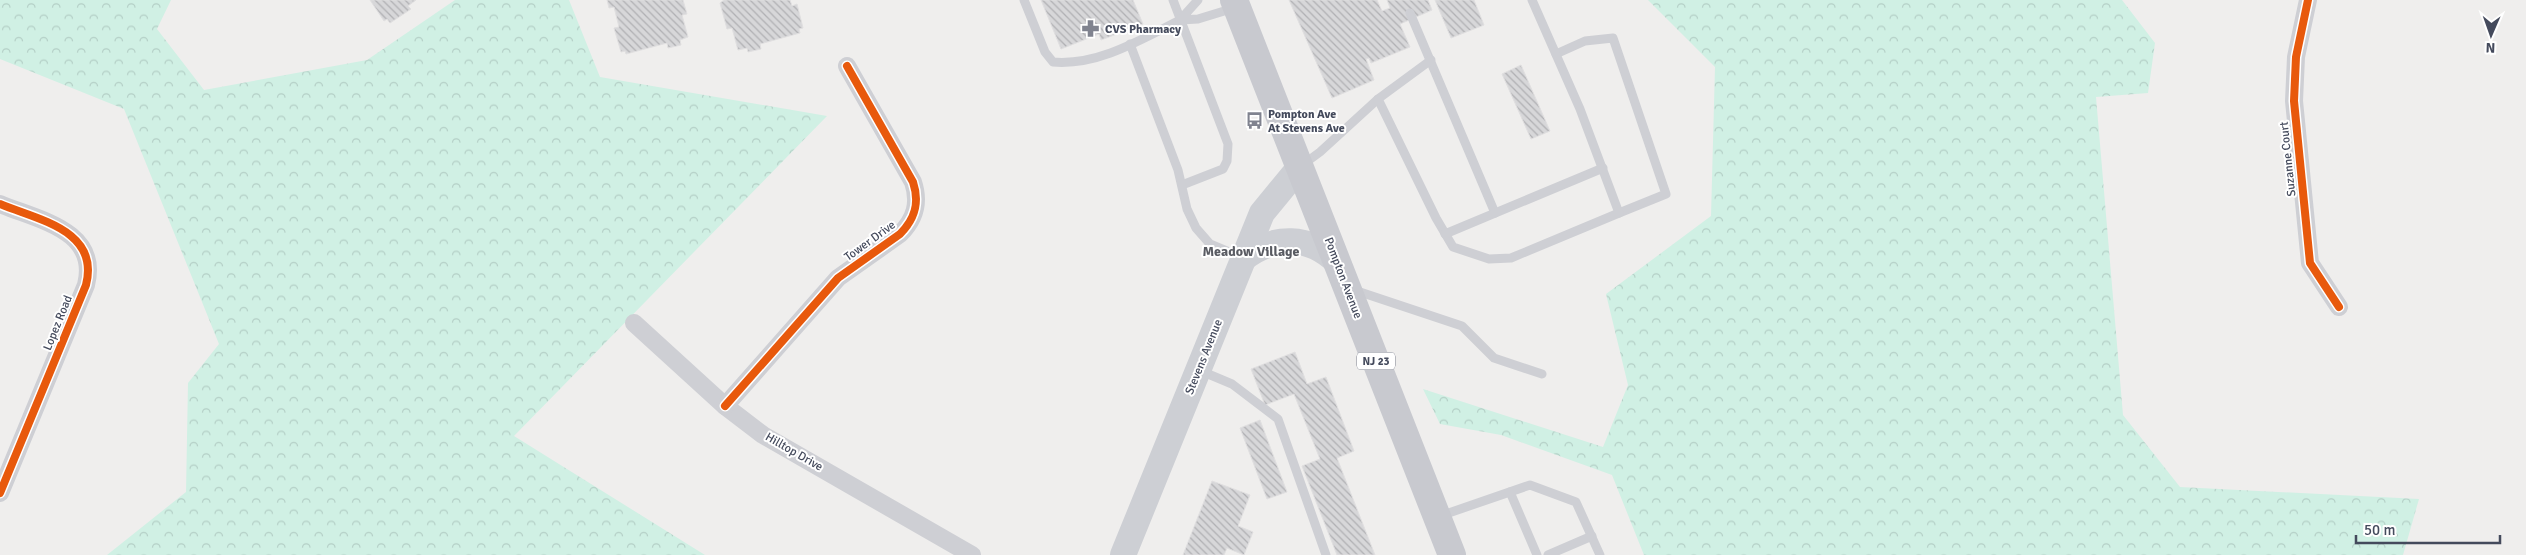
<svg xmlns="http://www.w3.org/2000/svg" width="2526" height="555" font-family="Signika,sans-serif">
	<defs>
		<pattern id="forest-crowns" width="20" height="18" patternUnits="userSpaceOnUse" patternTransform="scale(1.25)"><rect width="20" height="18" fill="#d0f0e4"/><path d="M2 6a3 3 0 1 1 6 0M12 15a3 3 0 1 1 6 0" fill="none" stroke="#b4cfc6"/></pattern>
		<pattern id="building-back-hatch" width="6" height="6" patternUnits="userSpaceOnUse" patternTransform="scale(1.25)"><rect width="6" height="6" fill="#d7d7d9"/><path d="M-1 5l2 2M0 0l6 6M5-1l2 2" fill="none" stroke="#b0b0b3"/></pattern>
	</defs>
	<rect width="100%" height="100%" fill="#efeeed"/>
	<g fill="url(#forest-crowns)">
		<path d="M 0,0 L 171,0 L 157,29 L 204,90 L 367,60 L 455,0 L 569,0 L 600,77 L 827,116 L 514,436 L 705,555 L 107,555 L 186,492 L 188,383 L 219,344 L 124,109 L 0,59 Z"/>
		<path d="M 1648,0 L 2122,0 L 2155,43 L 2148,93 L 2096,97 L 2123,415 L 2180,487 L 2419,499 L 2403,555 L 1644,555 L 1612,475 L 1501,435 L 1440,424 L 1423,389 L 1603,447 L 1628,385 L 1606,294 L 1711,216 L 1715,67 Z"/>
	</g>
	<g fill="url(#building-back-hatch)" stroke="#e0dfe0">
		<path d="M 370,0 L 416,0 L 408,6 L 411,9 L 390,23 L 387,19 L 384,21 Z"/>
		<path d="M 607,0 L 683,0 L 687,14 L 682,15 L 688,37 L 680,40 L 681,45 L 668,48 L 667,43 L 626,54 L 625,51 L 621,52 L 614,28 L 619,27 L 614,7 L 609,8 Z"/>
		<path d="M 724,0 L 790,0 L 792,6 L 797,4 L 803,28 L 799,29 L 800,33 L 760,44 L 761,49 L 748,52 L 747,48 L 738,50 L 732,28 L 727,29 L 720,3 Z"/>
		<path d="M 1041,0 L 1133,0 L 1143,24 L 1101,40 L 1099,34 L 1061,49 Z"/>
		<path d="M 1289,0 L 1377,0 L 1382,11 L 1390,8 L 1387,0 L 1428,0 L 1432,10 L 1400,24 L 1410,47 L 1371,63 L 1369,58 L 1366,59 L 1374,80 L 1332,98 Z"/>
		<path d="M 1435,0 L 1474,0 L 1484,25 L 1451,38 Z"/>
		<path d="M 1521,65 L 1550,131 L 1531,139 L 1502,74 Z"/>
		<path d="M 1295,352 L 1307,384 L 1326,377 L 1354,451 L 1337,458 L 1375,555 L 1337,555 L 1302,466 L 1320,459 L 1294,394 L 1265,405 L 1251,369 Z"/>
		<path d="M 1260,420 L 1287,492 L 1267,499 L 1240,428 Z"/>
		<path d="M 1212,481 L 1250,495 L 1238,526 L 1253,532 L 1244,555 L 1227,548 L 1224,555 L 1183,555 Z"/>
	</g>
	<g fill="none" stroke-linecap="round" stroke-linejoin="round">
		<g stroke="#cecfd4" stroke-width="9">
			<path d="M 1024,0 L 1045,52 L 1053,62 C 1098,66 1142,39 1180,20"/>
			<path d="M 1173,0 L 1228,144 L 1227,161 L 1223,169 L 1182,185"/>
			<path d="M 1198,0 L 1180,20 L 1198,19 L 1234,8"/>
			<path d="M 1410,13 L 1495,213"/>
			<path d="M 1130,44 L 1178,170 L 1187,209 L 1196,228 L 1210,244 L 1241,257"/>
			<path d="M 1556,54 L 1585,41 L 1613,38 L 1666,194 L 1619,213"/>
			<path d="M 1378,99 L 1436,218 L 1453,247 L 1489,259 L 1511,258 L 1619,213 L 1580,109 L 1532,0"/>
			<path d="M 1301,166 L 1320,152 L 1378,99 L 1431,60"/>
			<path d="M 1445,234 L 1603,168"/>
			<path d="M 1354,290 L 1462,326 L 1494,358 L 1542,374"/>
			<path d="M 1201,371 L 1232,384 L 1278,419 L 1326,555"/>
			<path d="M 1510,492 L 1537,555"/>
			<path d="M 1440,516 L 1530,485 L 1576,502 L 1600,555"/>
			<path d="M 1548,555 L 1592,536"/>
		</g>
		<g stroke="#cecfd4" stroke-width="18">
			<path d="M 2308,0 L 2296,57 L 2294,101 L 2310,263 L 2339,307"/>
			<path d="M 0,204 C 38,220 100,230 86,285 L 0,493"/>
			<path d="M 634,323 L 725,406 L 763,435 L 972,555"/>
			<path d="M 725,406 L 838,278 L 900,234 C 915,219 920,203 913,182 L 847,66"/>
		</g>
		<g stroke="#cdcfd4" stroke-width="26">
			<path d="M 1244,258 C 1274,235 1309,235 1337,262"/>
			<path d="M 1123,555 L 1262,213 L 1299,168"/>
		</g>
		<path stroke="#c8c9cf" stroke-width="28" d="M 1234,0 L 1452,555"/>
		<defs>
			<g id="cycleway">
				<path d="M 2308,0 L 2296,57 L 2294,101 L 2310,263 L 2339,307"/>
				<path d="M 0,204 C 38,220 100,230 86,285 L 0,493"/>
				<path d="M 725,406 L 838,278 L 900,234 C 915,219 920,203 913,182 L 847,66"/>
			</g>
		</defs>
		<use href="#cycleway" stroke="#fff" stroke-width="11"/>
		<use href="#cycleway" stroke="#e8590c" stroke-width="8"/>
	</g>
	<defs>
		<symbol id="pharmacy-bare" viewBox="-9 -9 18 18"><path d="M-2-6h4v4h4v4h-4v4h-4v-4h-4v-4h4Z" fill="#80838f" stroke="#fff" stroke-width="2.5" paint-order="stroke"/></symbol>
		<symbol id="bus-bare" viewBox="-9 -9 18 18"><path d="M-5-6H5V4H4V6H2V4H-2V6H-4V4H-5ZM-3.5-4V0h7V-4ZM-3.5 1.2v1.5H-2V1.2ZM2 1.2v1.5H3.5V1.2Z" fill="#80838f" stroke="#fff" stroke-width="2.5" paint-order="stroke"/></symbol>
	</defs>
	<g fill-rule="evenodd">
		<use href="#pharmacy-bare" x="1078" y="16" width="25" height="25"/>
		<use href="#bus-bare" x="1242" y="108" width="25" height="25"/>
	</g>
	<g text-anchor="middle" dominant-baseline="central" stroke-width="4" stroke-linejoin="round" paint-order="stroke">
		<rect fill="#fff" stroke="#7c808d" stroke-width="1" x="1357" y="352.5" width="38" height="17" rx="4"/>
		<g font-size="11" font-weight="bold" fill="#444a5c">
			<text x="1376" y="361">NJ 23</text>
		</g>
		<g font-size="12" font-weight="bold" fill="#444a5c" stroke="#fff" text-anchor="start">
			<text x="1105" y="29">CVS Pharmacy</text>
			<text x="1268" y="114">Pompton Ave<tspan x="1268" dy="14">At Stevens Ave</tspan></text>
		</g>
		<g font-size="12" fill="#444a5c" stroke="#fff">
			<text transform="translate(2288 159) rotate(-96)">Suzanne Court</text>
			<text transform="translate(870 241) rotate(-36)">Tower Drive</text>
			<text transform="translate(1343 278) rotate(69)">Pompton Avenue</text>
			<text transform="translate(58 323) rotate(-68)">Lopez Road</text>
			<text transform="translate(1204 357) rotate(-68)">Stevens Avenue</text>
			<text transform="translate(794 452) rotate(30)">Hilltop Drive</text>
		</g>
		<g font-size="14" font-weight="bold" fill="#595b62" stroke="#fff">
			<text x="1251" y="251">Meadow Village</text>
		</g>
	</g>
	<g transform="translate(2491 35) rotate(182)" stroke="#ffffff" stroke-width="4" paint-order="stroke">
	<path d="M0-4L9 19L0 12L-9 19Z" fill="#444a5c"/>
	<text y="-8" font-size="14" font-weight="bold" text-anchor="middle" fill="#444a5c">N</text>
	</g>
	<path d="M2356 535v8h144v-8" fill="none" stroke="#444a5c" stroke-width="2.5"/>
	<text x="2364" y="535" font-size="15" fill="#444a5c" stroke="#ffffff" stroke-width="4" paint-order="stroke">50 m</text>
</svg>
